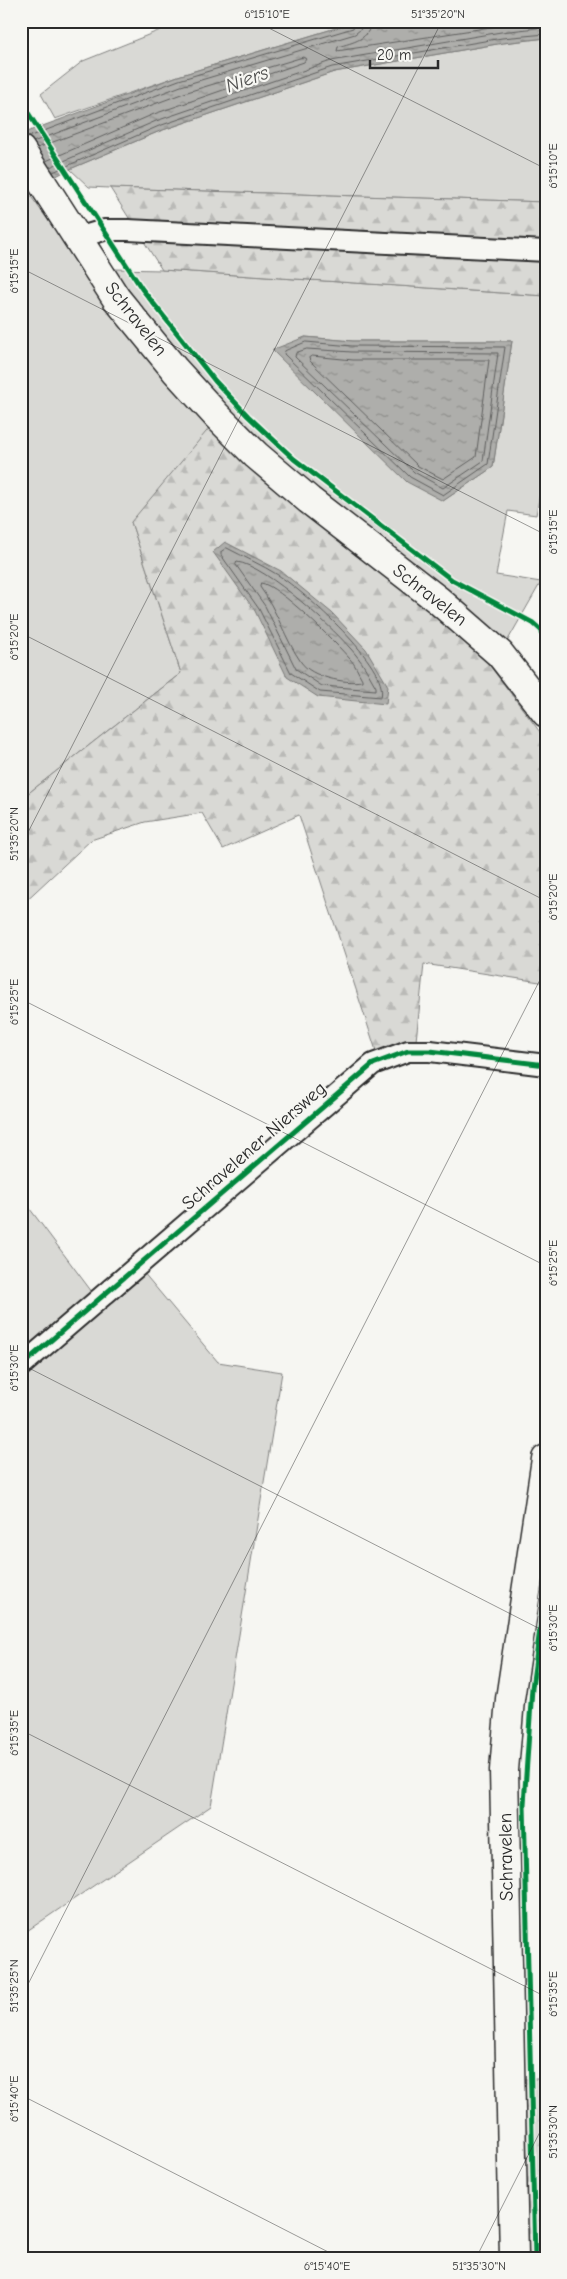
<svg xmlns="http://www.w3.org/2000/svg" width="567" height="2279" font-family="'Comic Neue',sans-serif">
	<defs>
		<pattern id="forest-firs" width="22" height="20" patternUnits="userSpaceOnUse" patternTransform="scale(1.25)"><rect width="22" height="20" fill="#d9d9d5"/><path d="M5 1l3.5 6h-7zM16 11l3.5 6h-7z" fill="#babab7"/></pattern>
		<pattern id="water-ripples" width="26" height="14" patternUnits="userSpaceOnUse" patternTransform="scale(1.25)"><rect width="26" height="14" fill="#aeaeab"/><path d="M2 4q2-2 4 0t4 0M15 11q2-2 4 0t4 0" fill="none" stroke="#8e8e8b"/></pattern>
	</defs>
	<rect width="100%" height="100%" fill="#f6f6f2"/>
	<filter id="ink" filterUnits="userSpaceOnUse"><feTurbulence type="fractalNoise" baseFrequency=".02" numOctaves="2"/><feDisplacementMap in="SourceGraphic" scale="10" xChannelSelector="R" yChannelSelector="G"/><feConvolveMatrix kernelMatrix="1 2 1 2 8 2 1 2 1" color-interpolation-filters="sRGB"/></filter>
	<g filter="url(#ink)">
		<g fill="#d9d9d5" stroke="#828280" fill-rule="evenodd">
			<path d="M 183,21 L 359,21 L 178,76 L 55,119 L 41,94 L 83,61 Z"/>
			<path d="M 546,38 L 546,202 L 109,188 L 89,187 L 70,169 L 160,131 L 334,72 L 503,43 Z"/>
			<path d="M 27,191 L 137,343 L 182,364 L 114,269 L 162,270 L 546,296 L 546,460 L 536,515 L 508,511 L 496,575 L 541,582 L 500,654 L 131,522 L 181,673 L 21,799 L 21,194 ZM 305,337 L 353,341 L 512,341 L 493,467 L 443,501 Z"/>
			<path d="M 21,1197 L 98,1300 L 138,1266 L 218,1362 L 282,1372 L 211,1806 L 21,1935 Z"/>
		</g>
		<g fill="url(#forest-firs)" stroke="#828280">
			<path d="M 110,188 L 546,202 L 546,296 L 162,270 Z"/>
			<path d="M 216,420 L 452,628 L 484,658 L 546,740 L 546,983 L 424,964 L 414,1060 L 381,1066 L 299,815 L 223,849 L 202,813 L 145,822 L 91,840 L 21,905 L 21,799 L 181,673 L 131,522 Z"/>
			<path d="M 510,2079 L 546,2079 L 546,2258 L 513,2258 Z"/>
		</g>
		<g fill="url(#water-ripples)" stroke="#7a7a78">
			<path d="M 359,21 L 546,21 L 546,38 L 503,43 L 334,72 L 160,131 L 70,169 L 21,194 L 21,134 L 178,76 Z"/>
			<path d="M 305,337 L 353,341 L 512,341 L 493,467 L 443,501 L 407,482 L 272,350 Z"/>
			<path d="M 225,542 L 281,571 L 332,613 L 366,649 L 388,686 L 386,704 L 318,697 L 287,677 L 255,611 L 213,552 Z"/>
		</g>
		<g fill="none" stroke-linecap="round" stroke-linejoin="round">
			<g stroke="#5f5f5e" stroke-width="1">
				<path d="M 371,21 C 370,40 353,42 338,47 L 337,51 L 530,21"/>
				<path d="M 28,137 L 179,80 L 353,28 L 357,21"/>
				<path d="M 33,142 L 181,86 L 355,34 L 361,29 L 363,21"/>
				<path d="M 37,148 L 184,93 L 303,57 L 306,59 L 304,62 L 154,114 L 46,161"/>
				<path d="M 50,167 L 156,121 L 331,61 L 501,32 L 546,27"/>
				<path d="M 53,172 L 159,126 L 332,67 L 502,38 L 546,34"/>
				<path d="M 306,342 L 352,346 L 505,347 L 488,464 L 443,495 L 410,477 L 284,354 L 285,351 Z"/>
				<path d="M 307,349 L 352,352 L 498,353 L 483,461 L 443,488 L 414,472 L 295,357 L 296,353 Z"/>
				<path d="M 312,356 L 353,360 L 489,360 L 476,457 L 443,479 L 418,466 L 310,361 L 309,358 Z"/>
				<path d="M 227,548 C 244,557 262,565 278,575 C 304,592 390,666 381,697 L 320,692 L 291,673 L 259,609 L 221,555 L 221,552 Z"/>
				<path d="M 237,562 C 266,565 337,631 356,655 C 364,664 370,677 376,687 L 376,690 L 322,686 L 296,669 L 265,606 L 236,565 Z"/>
				<path d="M 261,583 C 279,585 336,643 350,659 C 355,664 358,672 362,679 L 362,681 C 345,684 311,677 301,662 C 285,639 277,610 260,587 Z"/>
			</g>
			<defs>
				<g id="minor">
					<path d="M 77,238 L 104,230 L 128,230 L 546,251"/>
					<path d="M 21,1366 L 373,1064 L 408,1051 L 430,1051 L 546,1065"/>
				</g>
				<g id="secondary">
					<path d="M 21,150 L 116,298 L 175,370 L 217,416 L 256,455 L 309,500 L 438,600 L 500,654 L 546,713"/>
					<path d="M 514,2258 L 504,1770 L 510,1699 L 546,1459"/>
				</g>
			</defs>
			<use href="#minor" stroke="#2b2b2b" stroke-width="24"/>
			<use href="#secondary" stroke="#2b2b2b" stroke-width="31"/>
			<use href="#minor" stroke="#f6f6f2" stroke-width="20"/>
			<use href="#secondary" stroke="#f6f6f2" stroke-width="28"/>
			<defs>
				<g id="cycleway">
					<path d="M 21,102 L 142,289 L 215,381 L 248,416 L 294,459 L 452,580 L 533,623 L 542,631 L 546,666"/>
					<path d="M 21,1366 L 373,1064 L 408,1051 L 430,1051 L 546,1065"/>
					<path d="M 535,2258 L 524,1804 L 532,1688 L 546,1585"/>
				</g>
			</defs>
			<use href="#cycleway" stroke="#f6f6f2" stroke-width="8"/>
			<use href="#cycleway" stroke="#00873e" stroke-width="5"/>
		</g>
	</g>
	<path fill="none" stroke="#2b2b2b" stroke-width="1" stroke-opacity="0.45" d="M 255,21 L 546,169M 21,268 L 546,535M 21,633 L 546,901M 21,846 L 442,21M 21,999 L 546,1266M 21,1364 L 546,1632M 21,1730 L 546,1997M 21,1998 L 546,968M 21,2095 L 340,2258M 476,2258 L 546,2120"/>
	<g text-anchor="middle" dominant-baseline="central" stroke-width="4.5" stroke-linejoin="round" paint-order="stroke">
		<g font-size="19" fill="#2b2b2b" stroke="#f6f6f2">
			<text transform="translate(136 319) rotate(52)">Schravelen</text>
			<text transform="translate(430 595) rotate(38)">Schravelen</text>
			<text transform="translate(254 1146) rotate(-41)">Schravelener Niersweg</text>
			<text transform="translate(506 1857) rotate(-91)">Schravelen</text>
		</g>
		<g font-size="20" font-style="italic" fill="#525251" stroke="#f6f6f2">
			<text transform="translate(247 79) rotate(-20)">Niers</text>
		</g>
	</g>
	<rect width="567" height="2279" fill="none" stroke="#f6f6f2" stroke-width="55"/>
	<path d="M370 60v8h68v-8" fill="none" stroke="#2b2b2b" stroke-width="2.5"/>
	<text x="377" y="60" font-size="15" fill="#2b2b2b" stroke="#f6f6f2" stroke-width="4" paint-order="stroke">20 m</text>
	<rect x="28" y="28" width="512" height="2224" fill="none" stroke="#2b2b2b" stroke-width="2"/>
	<g font-size="12" text-anchor="middle" fill="#2b2b2b">
		<text x="267" y="18">6°15'10"E</text>
		<text x="438" y="18">51°35'20"N</text>
		<text transform="translate(553 166) rotate(-90)" y="4">6°15'10"E</text>
		<text transform="translate(14 271) rotate(-90)" y="4">6°15'15"E</text>
		<text transform="translate(553 532) rotate(-90)" y="4">6°15'15"E</text>
		<text transform="translate(14 637) rotate(-90)" y="4">6°15'20"E</text>
		<text transform="translate(14 834) rotate(-90)" y="4">51°35'20"N</text>
		<text transform="translate(553 897) rotate(-90)" y="4">6°15'20"E</text>
		<text transform="translate(14 1002) rotate(-90)" y="4">6°15'25"E</text>
		<text transform="translate(553 1263) rotate(-90)" y="4">6°15'25"E</text>
		<text transform="translate(14 1368) rotate(-90)" y="4">6°15'30"E</text>
		<text transform="translate(553 1628) rotate(-90)" y="4">6°15'30"E</text>
		<text transform="translate(14 1733) rotate(-90)" y="4">6°15'35"E</text>
		<text transform="translate(14 1986) rotate(-90)" y="4">51°35'25"N</text>
		<text transform="translate(553 1994) rotate(-90)" y="4">6°15'35"E</text>
		<text transform="translate(14 2099) rotate(-90)" y="4">6°15'40"E</text>
		<text transform="translate(553 2132) rotate(-90)" y="4">51°35'30"N</text>
		<text x="327" y="2270">6°15'40"E</text>
		<text x="479" y="2270">51°35'30"N</text>
	</g>
</svg>
